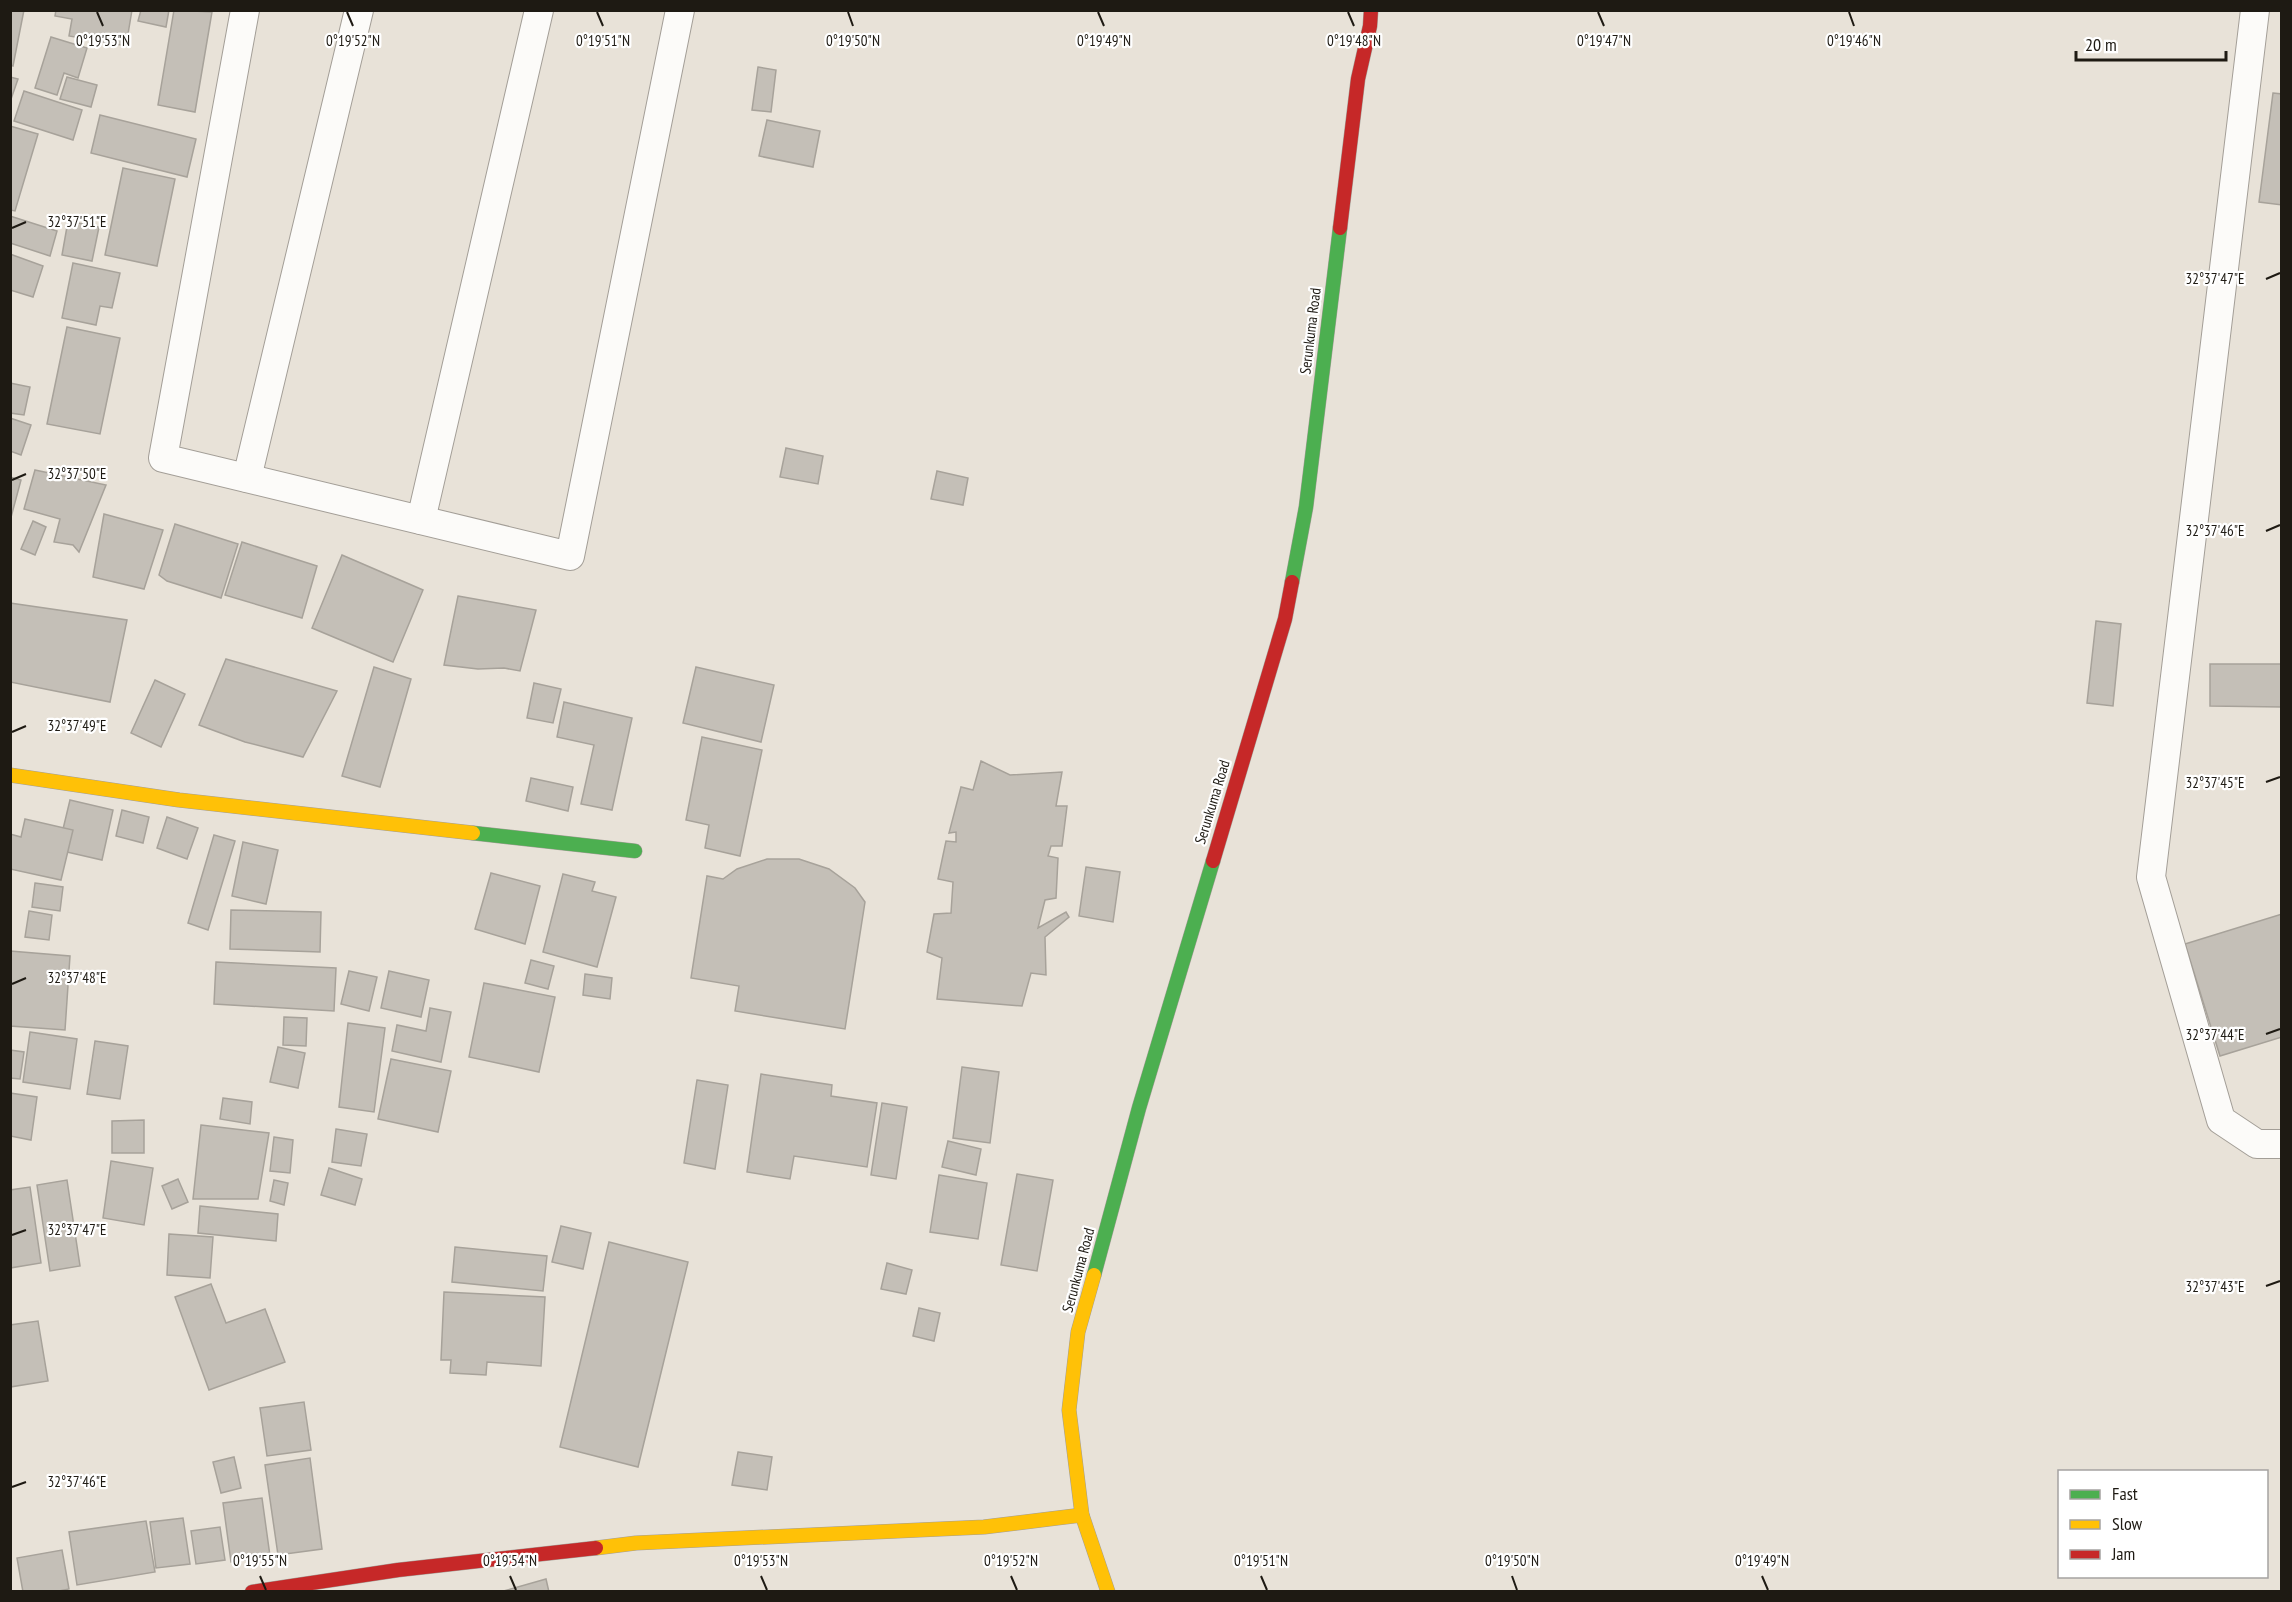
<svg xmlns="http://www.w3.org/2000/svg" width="2292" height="1602" font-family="'PT Sans Narrow',sans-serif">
	<rect width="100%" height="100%" fill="#e8e2d8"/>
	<g fill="#c4bfb7" stroke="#a7a29a" stroke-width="1.5">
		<path d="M 10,10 L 24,10 L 13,66 L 10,65 Z"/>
		<path d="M 56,10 L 132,10 L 126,46 L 69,36 L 72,19 L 55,16 Z"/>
		<path d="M 141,10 L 169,10 L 166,27 L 138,21 Z"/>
		<path d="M 174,10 L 212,12 L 195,112 L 158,105 Z"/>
		<path d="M 51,37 L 87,48 L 78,78 L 64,73 L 57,95 L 35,88 Z"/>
		<path d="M 758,67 L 776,70 L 771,112 L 752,110 Z"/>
		<path d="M 10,77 L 18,79 L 10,102 Z"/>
		<path d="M 67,77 L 97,85 L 91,107 L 60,99 Z"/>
		<path d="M 24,91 L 82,110 L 73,140 L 14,121 Z"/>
		<path d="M 2273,93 L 2282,94 L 2282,205 L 2259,202 Z"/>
		<path d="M 100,115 L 196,139 L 187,177 L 91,153 Z"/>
		<path d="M 767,120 L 820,131 L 813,167 L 759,156 Z"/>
		<path d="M 10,126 L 38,134 L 15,211 L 10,210 Z"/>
		<path d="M 123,168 L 175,179 L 157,266 L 105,255 Z"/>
		<path d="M 10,216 L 57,231 L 50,256 L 10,243 Z"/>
		<path d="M 68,221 L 99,227 L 92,261 L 62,255 Z"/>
		<path d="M 10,254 L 43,266 L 33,297 L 10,290 Z"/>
		<path d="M 73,263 L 120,273 L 112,308 L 100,306 L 96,325 L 62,318 Z"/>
		<path d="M 67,327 L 120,338 L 100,434 L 47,424 Z"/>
		<path d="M 10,383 L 30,387 L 24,415 L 10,413 Z"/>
		<path d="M 10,418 L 31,425 L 21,455 L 10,451 Z"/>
		<path d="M 786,448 L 823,456 L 818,484 L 780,477 Z"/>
		<path d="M 35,470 L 106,485 L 79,552 L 73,545 L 54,542 L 60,519 L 24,509 Z"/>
		<path d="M 937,471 L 968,478 L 963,505 L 931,499 Z"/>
		<path d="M 10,477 L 21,480 L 10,521 Z"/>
		<path d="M 104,514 L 163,530 L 144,589 L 93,577 Z"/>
		<path d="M 33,521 L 46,527 L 35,555 L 21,549 Z"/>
		<path d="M 175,524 L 238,544 L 221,598 L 167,581 L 159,575 Z"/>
		<path d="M 242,542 L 317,566 L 302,618 L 225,595 Z"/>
		<path d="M 342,555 L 423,590 L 393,662 L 312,628 Z"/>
		<path d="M 458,596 L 536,610 L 520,671 L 504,668 L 478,669 L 444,665 Z"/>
		<path d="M 10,603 L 127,620 L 110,702 L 10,682 Z"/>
		<path d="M 2096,621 L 2121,624 L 2113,706 L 2087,703 Z"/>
		<path d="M 226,659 L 337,691 L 303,757 L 245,742 L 199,725 Z"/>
		<path d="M 2210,664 L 2282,664 L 2282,707 L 2210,706 Z"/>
		<path d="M 374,667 L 411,679 L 380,787 L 342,776 Z"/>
		<path d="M 696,667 L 774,685 L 761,742 L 683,723 Z"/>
		<path d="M 155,680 L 185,694 L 161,747 L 131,733 Z"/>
		<path d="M 534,683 L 561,689 L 553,723 L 527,718 Z"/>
		<path d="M 564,702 L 632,718 L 612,810 L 581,804 L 594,745 L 557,737 Z"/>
		<path d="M 702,737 L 762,750 L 740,856 L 705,848 L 709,825 L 686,820 Z"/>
		<path d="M 981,761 L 1010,775 L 1062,772 L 1056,806 L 1067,806 L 1062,846 L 1051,846 L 1048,856 L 1058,858 L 1056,898 L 1045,900 L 1038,928 L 1066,912 L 1069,917 L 1045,937 L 1046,975 L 1031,973 L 1022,1006 L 937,999 L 942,958 L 927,952 L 934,914 L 951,913 L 953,882 L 938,879 L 946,841 L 956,842 L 956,832 L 949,833 L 961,787 L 973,790 Z"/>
		<path d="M 531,778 L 573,787 L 568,811 L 526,801 Z"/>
		<path d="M 70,800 L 113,810 L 102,860 L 58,850 Z"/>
		<path d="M 122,810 L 149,817 L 143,843 L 116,836 Z"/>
		<path d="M 167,817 L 198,828 L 187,859 L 157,848 Z"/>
		<path d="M 25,819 L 73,830 L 61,880 L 10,869 L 10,834 L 21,837 Z"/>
		<path d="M 214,835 L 235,841 L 208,930 L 188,923 Z"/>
		<path d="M 243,842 L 278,850 L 266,904 L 232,896 Z"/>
		<path d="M 767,859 L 799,859 L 829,869 L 855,888 L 865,902 L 845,1029 L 735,1011 L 739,986 L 691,978 L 707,876 L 723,879 L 737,869 Z"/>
		<path d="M 1086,867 L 1120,872 L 1113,922 L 1079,916 Z"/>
		<path d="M 491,873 L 540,886 L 525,944 L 475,929 Z"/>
		<path d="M 563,874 L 595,882 L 592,891 L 616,897 L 597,967 L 543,952 Z"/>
		<path d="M 35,883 L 63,887 L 60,911 L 32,907 Z"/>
		<path d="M 231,910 L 321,912 L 320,952 L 230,949 Z"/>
		<path d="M 29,911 L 52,915 L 49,940 L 25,937 Z"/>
		<path d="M 2282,914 L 2282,1037 L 2220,1056 L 2185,944 Z"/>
		<path d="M 10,951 L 70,956 L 65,1030 L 10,1026 Z"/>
		<path d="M 531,960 L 554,966 L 548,989 L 525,983 Z"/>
		<path d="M 216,962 L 336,968 L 334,1011 L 214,1004 Z"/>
		<path d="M 349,971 L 377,977 L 369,1011 L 341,1004 Z"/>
		<path d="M 389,971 L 429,980 L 421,1017 L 381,1008 Z"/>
		<path d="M 585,974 L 612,978 L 610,999 L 583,995 Z"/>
		<path d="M 484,983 L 555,997 L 539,1072 L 469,1057 Z"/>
		<path d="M 430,1008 L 451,1012 L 441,1062 L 392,1051 L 397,1025 L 426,1031 Z"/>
		<path d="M 284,1017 L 307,1018 L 306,1046 L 283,1045 Z"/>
		<path d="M 348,1023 L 385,1028 L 374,1112 L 339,1107 Z"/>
		<path d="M 30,1032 L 77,1039 L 70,1089 L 23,1082 Z"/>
		<path d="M 95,1041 L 128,1046 L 120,1099 L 87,1094 Z"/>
		<path d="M 278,1047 L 305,1053 L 298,1088 L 270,1082 Z"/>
		<path d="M 10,1050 L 24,1052 L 20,1079 L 10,1078 Z"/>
		<path d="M 391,1059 L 451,1071 L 438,1132 L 378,1119 Z"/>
		<path d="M 962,1067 L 999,1072 L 990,1143 L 953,1138 Z"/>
		<path d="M 761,1074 L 832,1085 L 831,1096 L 877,1103 L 867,1167 L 794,1156 L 790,1179 L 747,1172 Z"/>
		<path d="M 697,1080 L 728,1085 L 715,1169 L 684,1163 Z"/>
		<path d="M 10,1093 L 37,1097 L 31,1140 L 10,1136 Z"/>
		<path d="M 223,1098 L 252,1102 L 250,1124 L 220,1119 Z"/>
		<path d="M 882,1103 L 907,1107 L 896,1179 L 871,1175 Z"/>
		<path d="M 144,1120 L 144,1153 L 112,1153 L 112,1121 Z"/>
		<path d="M 201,1125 L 269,1133 L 258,1199 L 193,1199 Z"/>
		<path d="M 336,1129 L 367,1134 L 361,1166 L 332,1162 Z"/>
		<path d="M 274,1137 L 293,1140 L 290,1173 L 270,1171 Z"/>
		<path d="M 948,1141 L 981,1149 L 976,1175 L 942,1167 Z"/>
		<path d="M 111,1161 L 153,1168 L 144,1225 L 103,1218 Z"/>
		<path d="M 329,1168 L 362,1179 L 355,1205 L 321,1195 Z"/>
		<path d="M 1017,1174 L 1053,1180 L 1037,1271 L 1001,1265 Z"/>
		<path d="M 939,1175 L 987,1183 L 978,1239 L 930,1232 Z"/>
		<path d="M 178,1179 L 188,1202 L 172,1209 L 162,1186 Z"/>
		<path d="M 67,1180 L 80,1266 L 50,1271 L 37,1185 Z"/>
		<path d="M 274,1180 L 288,1183 L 284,1205 L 270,1201 Z"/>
		<path d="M 30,1187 L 41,1263 L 10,1268 L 10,1190 Z"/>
		<path d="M 200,1206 L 278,1214 L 276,1241 L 198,1233 Z"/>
		<path d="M 561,1226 L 591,1233 L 583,1269 L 552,1262 Z"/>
		<path d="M 169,1234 L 213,1237 L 210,1278 L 167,1275 Z"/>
		<path d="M 609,1242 L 688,1262 L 638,1467 L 560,1447 Z"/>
		<path d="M 455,1247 L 547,1256 L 543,1291 L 452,1282 Z"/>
		<path d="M 887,1263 L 912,1270 L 906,1294 L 881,1289 Z"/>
		<path d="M 211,1284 L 226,1323 L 265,1309 L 285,1362 L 209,1390 L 175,1297 Z"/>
		<path d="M 444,1292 L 545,1297 L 541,1366 L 487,1362 L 486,1375 L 450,1373 L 451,1360 L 441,1360 Z"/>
		<path d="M 919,1308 L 940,1313 L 934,1341 L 913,1336 Z"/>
		<path d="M 38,1321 L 48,1381 L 10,1387 L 10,1325 Z"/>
		<path d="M 304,1402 L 311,1450 L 267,1456 L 260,1408 Z"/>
		<path d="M 738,1452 L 772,1457 L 767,1490 L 732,1485 Z"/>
		<path d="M 234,1457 L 241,1488 L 221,1493 L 213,1462 Z"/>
		<path d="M 310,1458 L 322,1549 L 278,1555 L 265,1465 Z"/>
		<path d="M 262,1498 L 270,1556 L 231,1562 L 223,1503 Z"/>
		<path d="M 183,1518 L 190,1564 L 156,1568 L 150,1522 Z"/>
		<path d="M 146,1521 L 155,1572 L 77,1585 L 69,1532 Z"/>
		<path d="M 220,1527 L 225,1560 L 196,1564 L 191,1531 Z"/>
		<path d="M 62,1550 L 69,1589 L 54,1592 L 23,1592 L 17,1558 Z"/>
		<path d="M 546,1579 L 549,1592 L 500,1592 Z"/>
	</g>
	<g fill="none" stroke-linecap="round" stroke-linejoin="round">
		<defs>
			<g id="lane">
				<path d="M 245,10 L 163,458 L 570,556 L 680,10"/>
				<path d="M 2255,10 L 2151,877 L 2221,1120 L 2257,1144 L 2282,1144"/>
				<path d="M 247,478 L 359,10"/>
				<path d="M 421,520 L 539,10"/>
			</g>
			<g id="fast">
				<path d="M 1292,582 L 1306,507 L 1340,228"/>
				<path d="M 473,833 L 635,851"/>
				<path d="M 1094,1275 L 1139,1108 L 1213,861"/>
			</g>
			<g id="slow">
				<path d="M 10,775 L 179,800 L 473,833"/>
				<path d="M 1094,1275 L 1078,1332 L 1069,1410 L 1082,1515 L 1108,1592"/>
				<path d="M 596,1548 L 636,1543 L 984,1527 L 1082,1515"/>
			</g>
			<g id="jam">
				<path d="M 1340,228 L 1358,79 L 1370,26 L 1371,10"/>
				<path d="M 1213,861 L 1285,619 L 1292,582"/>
				<path d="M 252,1592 L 398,1570 L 596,1548"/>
			</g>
		</defs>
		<use href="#lane" stroke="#a39e97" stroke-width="30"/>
		<use href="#fast" stroke="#a39e97" stroke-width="15"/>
		<use href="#slow" stroke="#a39e97" stroke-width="15"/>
		<use href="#jam" stroke="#a39e97" stroke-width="15"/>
		<use href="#lane" stroke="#fcfbf9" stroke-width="28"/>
		<use href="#fast" stroke="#4caf50" stroke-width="14"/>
		<use href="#slow" stroke="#ffc107" stroke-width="14"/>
		<use href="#jam" stroke="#c62828" stroke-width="14"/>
	</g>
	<path fill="none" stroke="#1e1a13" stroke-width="2" d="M 97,12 L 103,26M 347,12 L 353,26M 597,12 L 603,26M 848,12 L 853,26M 1098,12 L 1104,26M 1348,12 L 1354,26M 1598,12 L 1604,26M 1849,12 L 1854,26M 12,228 L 26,222M 2266,279 L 2280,273M 12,480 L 26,474M 2266,531 L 2280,525M 12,732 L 26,726M 2266,782 L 2280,777M 12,984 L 26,978M 2266,1034 L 2280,1029M 12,1235 L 26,1230M 2266,1286 L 2280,1281M 12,1487 L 26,1482M 260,1576 L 266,1590M 510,1576 L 516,1590M 761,1576 L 767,1590M 1011,1576 L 1017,1590M 1261,1576 L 1267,1590M 1512,1576 L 1517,1590M 1762,1576 L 1768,1590"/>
	<g text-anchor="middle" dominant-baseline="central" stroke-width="4.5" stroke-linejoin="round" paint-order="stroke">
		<g font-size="15" fill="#1e1a13" stroke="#fff">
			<text transform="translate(1310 331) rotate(-83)">Serunkuma Road</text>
			<text transform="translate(1212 802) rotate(-73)">Serunkuma Road</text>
			<text transform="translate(1078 1270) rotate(-75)">Serunkuma Road</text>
		</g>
	</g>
	<g font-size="15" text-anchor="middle" fill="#1e1a13" stroke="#fff" stroke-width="4.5" stroke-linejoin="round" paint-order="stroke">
		<text x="103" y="46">0°19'53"N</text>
		<text x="353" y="46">0°19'52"N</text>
		<text x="603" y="46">0°19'51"N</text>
		<text x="853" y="46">0°19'50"N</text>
		<text x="1104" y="46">0°19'49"N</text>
		<text x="1354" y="46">0°19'48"N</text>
		<text x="1604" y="46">0°19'47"N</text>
		<text x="1854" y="46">0°19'46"N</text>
		<text x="77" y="227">32°37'51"E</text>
		<text x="2215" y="284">32°37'47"E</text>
		<text x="77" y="479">32°37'50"E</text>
		<text x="2215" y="536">32°37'46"E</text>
		<text x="77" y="731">32°37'49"E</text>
		<text x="2215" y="788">32°37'45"E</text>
		<text x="77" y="983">32°37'48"E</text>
		<text x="2215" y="1040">32°37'44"E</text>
		<text x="77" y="1235">32°37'47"E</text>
		<text x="2215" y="1292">32°37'43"E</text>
		<text x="77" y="1487">32°37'46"E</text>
		<text x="260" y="1566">0°19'55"N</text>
		<text x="510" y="1566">0°19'54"N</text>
		<text x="761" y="1566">0°19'53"N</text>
		<text x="1011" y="1566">0°19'52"N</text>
		<text x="1261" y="1566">0°19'51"N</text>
		<text x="1512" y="1566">0°19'50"N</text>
		<text x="1762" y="1566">0°19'49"N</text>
	</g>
	<rect width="2292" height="1602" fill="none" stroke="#1e1a13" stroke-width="24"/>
	<rect x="2058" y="1470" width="210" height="108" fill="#ffffff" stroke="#a5a3a1" stroke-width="1.5"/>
	<rect x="2070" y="1490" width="30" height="9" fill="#4caf50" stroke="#a5a3a1" stroke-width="1.5"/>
	<text x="2112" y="1500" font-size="18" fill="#1e1a13">Fast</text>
	<rect x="2070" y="1520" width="30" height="9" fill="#ffc107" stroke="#a5a3a1" stroke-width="1.5"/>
	<text x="2112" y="1530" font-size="18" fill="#1e1a13">Slow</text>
	<rect x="2070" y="1550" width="30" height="9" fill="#c62828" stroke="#a5a3a1" stroke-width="1.5"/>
	<text x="2112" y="1560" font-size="18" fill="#1e1a13">Jam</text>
	<path d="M2076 51v9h150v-9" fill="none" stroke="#1e1a13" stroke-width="3"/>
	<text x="2085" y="51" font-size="18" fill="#1e1a13" stroke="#ffffff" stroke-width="4.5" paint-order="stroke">20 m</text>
</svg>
